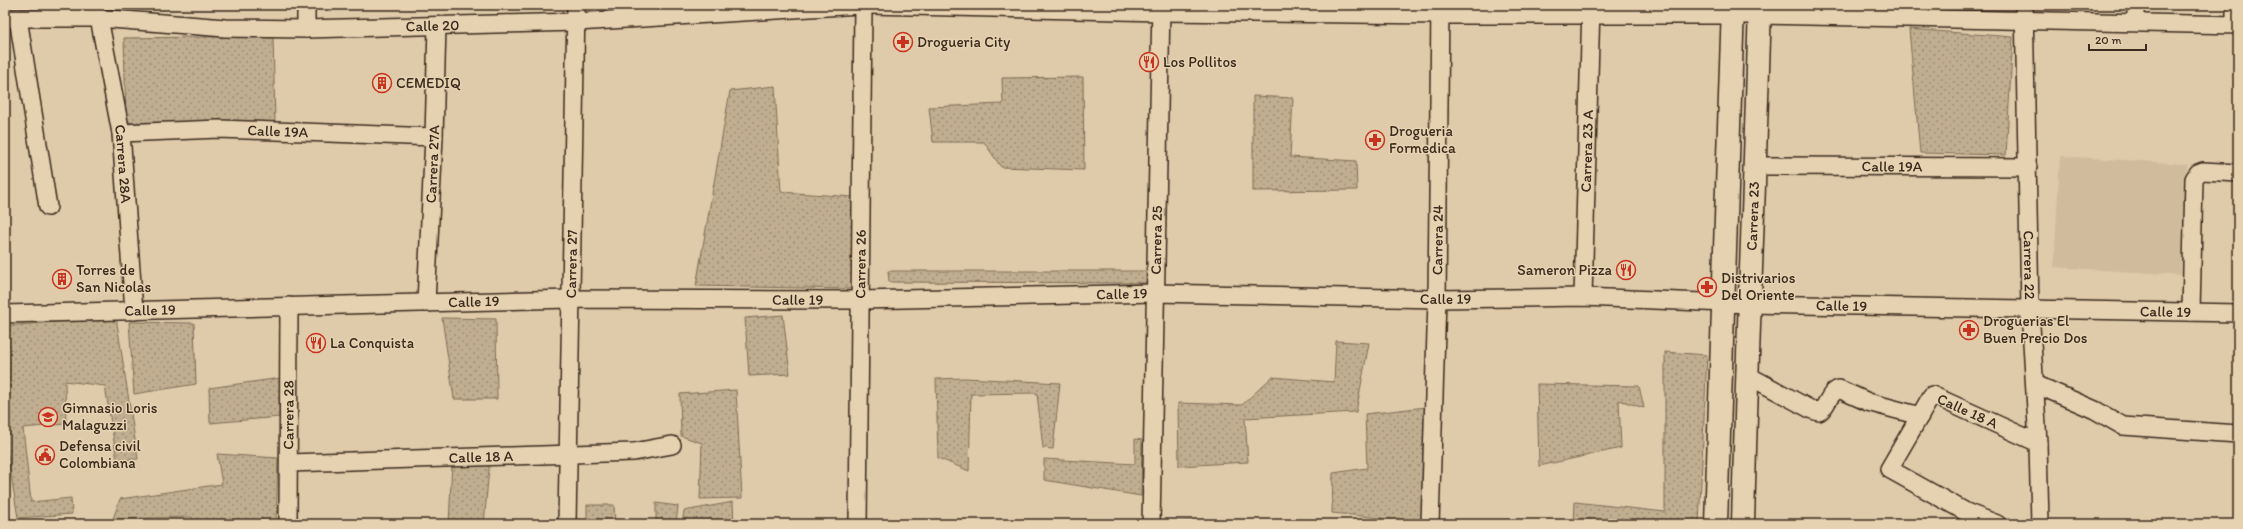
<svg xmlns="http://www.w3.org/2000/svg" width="2243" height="529" font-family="Itim,sans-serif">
	<defs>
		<pattern id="grass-dots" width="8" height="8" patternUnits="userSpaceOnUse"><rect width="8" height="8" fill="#c1ae90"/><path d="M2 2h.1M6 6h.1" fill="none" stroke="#9e8e75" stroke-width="1.8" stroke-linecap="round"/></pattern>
	</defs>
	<rect width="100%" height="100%" fill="#dfcbaa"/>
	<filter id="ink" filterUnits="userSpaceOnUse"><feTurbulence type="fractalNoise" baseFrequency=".025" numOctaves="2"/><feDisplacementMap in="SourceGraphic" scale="8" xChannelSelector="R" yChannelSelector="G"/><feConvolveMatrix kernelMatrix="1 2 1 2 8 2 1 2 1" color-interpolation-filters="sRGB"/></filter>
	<g filter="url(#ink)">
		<path fill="#d0bc9d" d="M 2060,156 L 2187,164 L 2181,275 L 2054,267 Z"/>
		<g fill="url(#grass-dots)" stroke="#7e6c57">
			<path d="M 1909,29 L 2013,37 L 2006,155 L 1920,153 Z"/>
			<path d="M 273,36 L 275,122 L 126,123 L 124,38 Z"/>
			<path d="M 1083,77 L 1084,170 L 1001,167 L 984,142 L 933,142 L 929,107 L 1003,104 L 1002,78 Z"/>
			<path d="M 775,86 L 781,192 L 854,197 L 855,289 L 696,286 L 730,91 Z"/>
			<path d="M 1253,96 L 1293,98 L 1290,157 L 1356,161 L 1357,190 L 1253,191 Z"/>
			<path d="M 888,271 L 1153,271 L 1156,283 L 889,282 Z"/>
			<path d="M 783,315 L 790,374 L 749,376 L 745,318 Z"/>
			<path d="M 116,317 L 138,459 L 117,460 L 105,386 L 65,381 L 66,424 L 23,428 L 31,502 L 71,498 L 72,514 L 18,518 L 5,438 L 5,326 Z"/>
			<path d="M 442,318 L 496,319 L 497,399 L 454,399 Z"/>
			<path d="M 129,322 L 194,323 L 196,384 L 134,394 Z"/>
			<path d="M 1336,341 L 1369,343 L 1356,412 L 1245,418 L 1248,462 L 1179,466 L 1178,403 L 1242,405 L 1272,377 L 1334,382 Z"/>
			<path d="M 1665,352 L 1707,355 L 1699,524 L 1574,524 L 1575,502 L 1665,512 Z"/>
			<path d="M 281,378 L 280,417 L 210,423 L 209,388 Z"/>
			<path d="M 965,378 L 1060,383 L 1053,449 L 1043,448 L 1037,393 L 971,394 L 969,471 L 938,458 L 936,379 Z"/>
			<path d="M 1537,384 L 1639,386 L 1644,408 L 1619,400 L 1621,448 L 1539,466 Z"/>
			<path d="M 736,390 L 742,498 L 700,499 L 702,443 L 681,436 L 680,394 Z"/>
			<path d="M 1426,407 L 1423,524 L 1381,524 L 1381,518 L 1332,513 L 1333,473 L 1367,468 L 1365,414 Z"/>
			<path d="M 1135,439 L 1142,440 L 1141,496 L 1044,480 L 1044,459 L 1135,464 Z"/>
			<path d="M 217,454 L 278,458 L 276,524 L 193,524 L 192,517 L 113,519 L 120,499 L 222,484 Z"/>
			<path d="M 490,457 L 484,524 L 449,524 L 452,462 Z"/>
			<path d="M 733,502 L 734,524 L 682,524 L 684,511 Z"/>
			<path d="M 656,503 L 678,506 L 676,524 L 656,524 Z"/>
			<path d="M 587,505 L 614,505 L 615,524 L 587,524 Z"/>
			<path d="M 1223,520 L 1223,524 L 1176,524 L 1175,521 Z"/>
		</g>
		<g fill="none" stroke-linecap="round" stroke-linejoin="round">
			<defs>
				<g id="minor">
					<path d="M 306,5 L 306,29"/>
					<path d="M 870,5 L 1161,12 L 1440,15 L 1759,15 L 2238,25"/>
					<path id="s1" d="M 2024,5 L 2030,309 L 2038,443 L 2040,524"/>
					<path id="s2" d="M 5,18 L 99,18 L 225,28 L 306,29 L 576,22 L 860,5"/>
					<path d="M 18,18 L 48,207"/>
					<path id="s3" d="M 99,18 L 121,133 L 134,311"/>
					<path d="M 2136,22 L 2136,5"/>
					<path d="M 2235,25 L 2235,5"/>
					<path id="s4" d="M 121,133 L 219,129 L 434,137"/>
					<path id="s5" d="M 1756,166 L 2028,167"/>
					<path id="s6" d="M 1583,297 L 1591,5"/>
					<path id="s7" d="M 426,303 L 434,137 L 437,26"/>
					<path d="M 2191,312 L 2194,179 L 2198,173 L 2203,171 L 2238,173"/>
					<path id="s8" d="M 5,314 L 570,299 L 861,300 L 1155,293 L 1437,299 L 1583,297 L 1750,304 L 2238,313"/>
					<path d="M 1747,375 L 1812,410 L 1819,412 C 1828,406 1828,393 1839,389 L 1868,402 L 1920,416"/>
					<path d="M 2035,384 L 2095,410 L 2123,426 L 2238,434"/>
					<path id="s9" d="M 289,463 L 634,452 L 672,445"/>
					<path id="s10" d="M 288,524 L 289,306"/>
					<path id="s11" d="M 567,524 L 576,5"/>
					<path id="s12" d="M 858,524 L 863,5"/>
					<path id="s13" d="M 1151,524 L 1161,5"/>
					<path id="s14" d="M 1430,524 L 1437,299 L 1440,5"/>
					<path id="s15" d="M 1997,524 L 1966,512 L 1889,469 L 1932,395 L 2038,443"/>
				</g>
				<g id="tertiary">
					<path d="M 1716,524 L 1733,5"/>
					<path id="s16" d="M 1743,524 C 1747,351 1755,178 1760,5"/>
				</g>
			</defs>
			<use href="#minor" stroke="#3b2a1e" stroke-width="20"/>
			<use href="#tertiary" stroke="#3b2a1e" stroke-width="25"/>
			<use href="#minor" stroke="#e6d2b0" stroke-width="17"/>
			<use href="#tertiary" stroke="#e6d2b0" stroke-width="22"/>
		</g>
	</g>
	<defs>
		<symbol id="pharmacy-ring" viewBox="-11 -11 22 22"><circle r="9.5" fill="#e6d2b0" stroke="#c8321e" stroke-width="1.5"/><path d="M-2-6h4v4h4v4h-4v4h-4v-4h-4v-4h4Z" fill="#c8321e"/></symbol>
		<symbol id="restaurant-ring" viewBox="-11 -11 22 22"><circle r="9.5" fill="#e6d2b0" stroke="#c8321e" stroke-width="1.5"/><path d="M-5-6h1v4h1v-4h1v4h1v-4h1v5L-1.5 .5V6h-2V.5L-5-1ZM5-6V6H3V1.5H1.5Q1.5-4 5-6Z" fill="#c8321e"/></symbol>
		<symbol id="building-ring" viewBox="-11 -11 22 22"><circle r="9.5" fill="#e6d2b0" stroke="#c8321e" stroke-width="1.5"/><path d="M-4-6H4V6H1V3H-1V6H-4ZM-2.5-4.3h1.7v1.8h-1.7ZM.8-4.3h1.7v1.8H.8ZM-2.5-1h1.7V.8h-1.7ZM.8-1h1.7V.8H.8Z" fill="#c8321e"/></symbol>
		<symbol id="school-ring" viewBox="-11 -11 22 22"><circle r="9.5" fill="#e6d2b0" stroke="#c8321e" stroke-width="1.5"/><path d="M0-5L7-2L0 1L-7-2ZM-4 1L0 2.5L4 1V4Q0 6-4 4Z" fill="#c8321e"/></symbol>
		<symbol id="civic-ring" viewBox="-11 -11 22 22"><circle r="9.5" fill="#e6d2b0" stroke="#c8321e" stroke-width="1.5"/><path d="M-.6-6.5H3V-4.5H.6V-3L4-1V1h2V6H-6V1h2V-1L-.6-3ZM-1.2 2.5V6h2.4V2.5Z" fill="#c8321e"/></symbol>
	</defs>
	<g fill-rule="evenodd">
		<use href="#pharmacy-ring" x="892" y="31" width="22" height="22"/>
		<use href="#restaurant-ring" x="1138" y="51" width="22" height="22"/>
		<use href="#building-ring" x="371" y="72" width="22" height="22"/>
		<use href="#pharmacy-ring" x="1364" y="129" width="22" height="22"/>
		<use href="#restaurant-ring" x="1615" y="259" width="22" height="22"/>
		<use href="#building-ring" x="51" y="268" width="22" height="22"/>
		<use href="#pharmacy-ring" x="1696" y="276" width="22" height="22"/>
		<use href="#pharmacy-ring" x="1958" y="319" width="22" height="22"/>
		<use href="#restaurant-ring" x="305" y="332" width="22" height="22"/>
		<use href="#school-ring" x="37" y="406" width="22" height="22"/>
		<use href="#civic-ring" x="34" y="444" width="22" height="22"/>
	</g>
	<g text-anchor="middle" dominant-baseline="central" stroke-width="3" stroke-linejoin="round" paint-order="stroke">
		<g font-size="15" fill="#3b2a1e" stroke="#e6d2b0">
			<text stroke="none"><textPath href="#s2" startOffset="428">Calle 20</textPath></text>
			<text stroke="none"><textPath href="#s4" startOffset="157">Calle 19A</textPath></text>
			<text stroke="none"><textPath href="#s6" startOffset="146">Carrera 23 A</textPath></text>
			<text stroke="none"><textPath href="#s3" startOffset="148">Carrera 28A</textPath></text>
			<text stroke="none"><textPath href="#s7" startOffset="139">Carrera 27A</textPath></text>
			<text stroke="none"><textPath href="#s5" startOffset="136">Calle 19A</textPath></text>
			<text stroke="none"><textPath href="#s16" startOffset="308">Carrera 23</textPath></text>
			<text stroke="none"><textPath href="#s13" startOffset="284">Carrera 25</textPath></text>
			<text stroke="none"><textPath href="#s14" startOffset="284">Carrera 24</textPath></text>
			<text stroke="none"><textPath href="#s11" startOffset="260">Carrera 27</textPath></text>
			<text stroke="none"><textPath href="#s12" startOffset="260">Carrera 26</textPath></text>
			<text stroke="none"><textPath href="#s1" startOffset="260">Carrera 22</textPath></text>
			<text stroke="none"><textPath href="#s8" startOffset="1117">Calle 19</textPath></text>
			<text stroke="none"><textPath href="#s8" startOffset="1441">Calle 19</textPath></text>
			<text stroke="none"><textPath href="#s8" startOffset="793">Calle 19</textPath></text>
			<text stroke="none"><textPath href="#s8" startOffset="469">Calle 19</textPath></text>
			<text stroke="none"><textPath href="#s8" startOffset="1837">Calle 19</textPath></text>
			<text stroke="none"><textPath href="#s8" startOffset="145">Calle 19</textPath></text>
			<text stroke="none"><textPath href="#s8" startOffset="2161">Calle 19</textPath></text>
			<text stroke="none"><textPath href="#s15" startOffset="246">Calle 18 A</textPath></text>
			<text stroke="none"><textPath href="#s10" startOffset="109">Carrera 28</textPath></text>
			<text stroke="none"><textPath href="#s9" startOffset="192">Calle 18 A</textPath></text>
		</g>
		<g font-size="15" fill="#3b2a1e" stroke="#e6d2b0" text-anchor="start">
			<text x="917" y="42">Drogueria City</text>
			<text x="1163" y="62">Los Pollitos</text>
			<text x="396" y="83">CEMEDIQ</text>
			<text x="1389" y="131">Drogueria<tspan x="1389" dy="17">Formedica</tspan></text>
			<text x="76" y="270">Torres de<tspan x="76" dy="17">San Nicolas</tspan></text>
			<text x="1612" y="270" text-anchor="end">Sameron Pizza</text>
			<text x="1721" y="278">Distrivarios<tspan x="1721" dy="17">Del Oriente</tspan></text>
			<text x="1983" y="321">Droguerias El<tspan x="1983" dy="17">Buen Precio Dos</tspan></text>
			<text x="330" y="343">La Conquista</text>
			<text x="62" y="408">Gimnasio Loris<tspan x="62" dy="17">Malaguzzi</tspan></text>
			<text x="59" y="446">Defensa civil<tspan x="59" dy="17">Colombiana</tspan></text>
		</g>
	</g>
	<rect width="2243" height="529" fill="none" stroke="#e6d2b0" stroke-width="20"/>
	<rect x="10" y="10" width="2223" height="509" fill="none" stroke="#3b2a1e" stroke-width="1.5" filter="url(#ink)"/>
	<path d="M2089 44v6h57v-6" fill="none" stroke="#3b2a1e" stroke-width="2"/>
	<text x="2095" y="44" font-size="12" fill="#3b2a1e" stroke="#e6d2b0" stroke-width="3" paint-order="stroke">20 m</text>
</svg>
